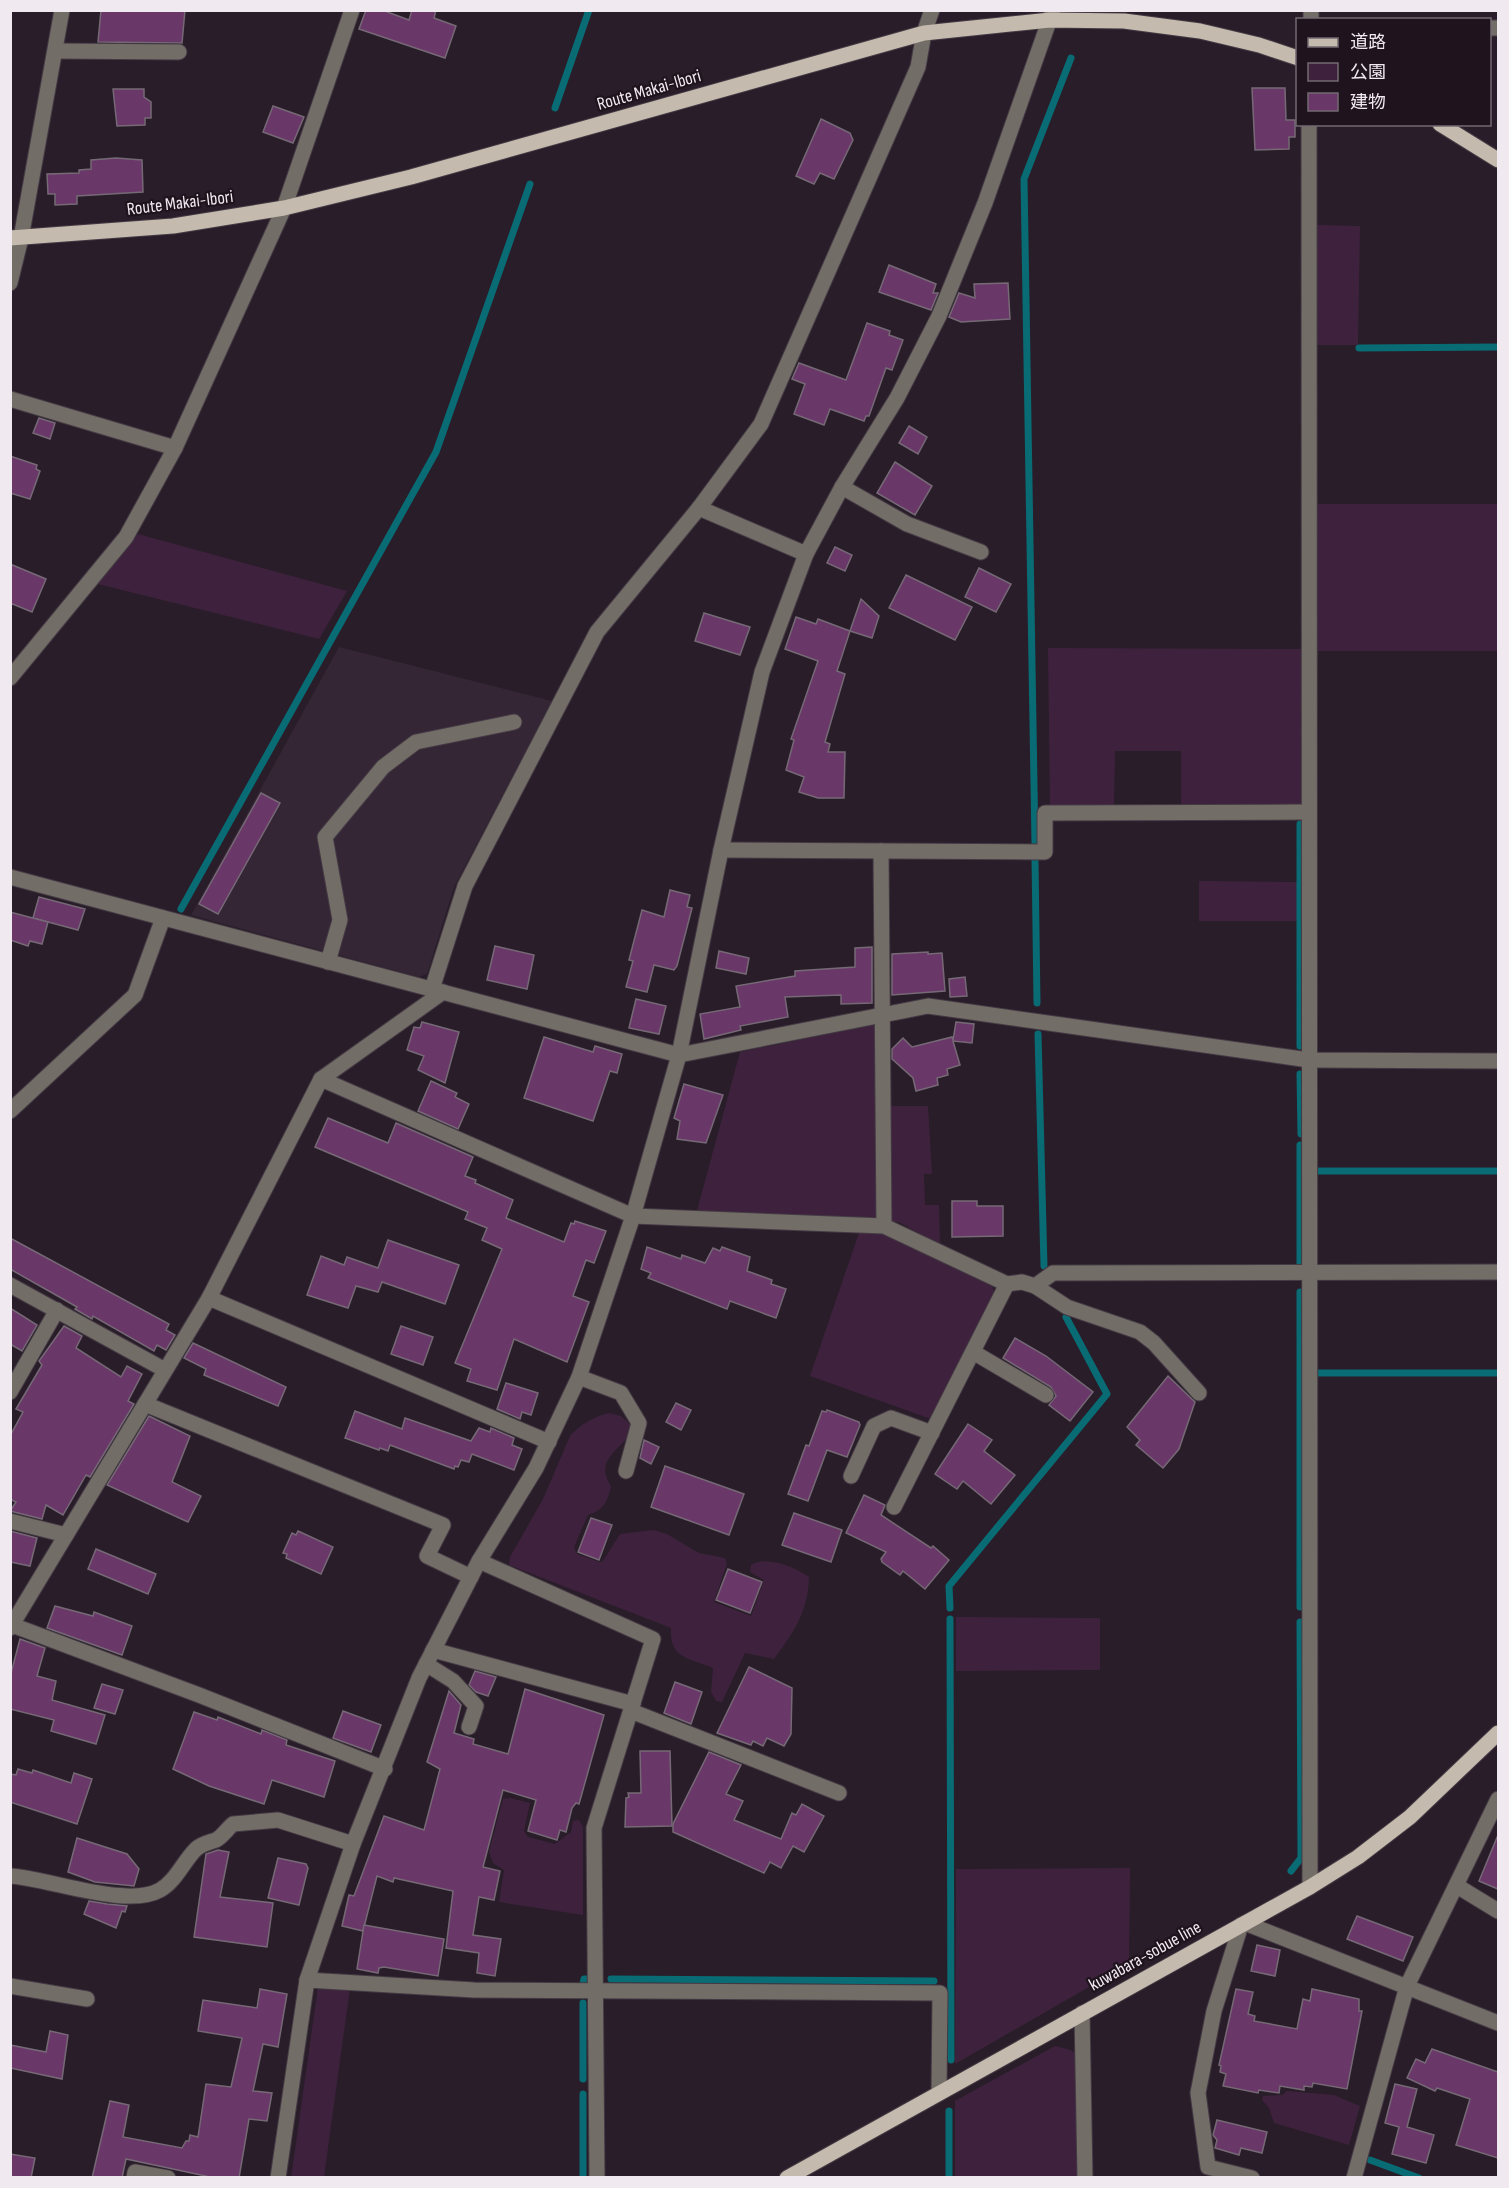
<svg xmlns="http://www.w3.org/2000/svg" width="1509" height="2188" font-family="'Sofia Sans Condensed','Noto Sans JP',sans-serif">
	<rect width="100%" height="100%" fill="#281d28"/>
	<path fill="#352635" d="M 339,647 L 552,701 L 454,887 L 427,974 L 419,977 L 191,915 Z"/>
	<g fill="#3e223d">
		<path d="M 1317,225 L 1360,226 L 1358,345 L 1317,345 Z"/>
		<rect x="1316" y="504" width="182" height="147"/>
		<path d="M 138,534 L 347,591 L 319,639 L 98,584 Z"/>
		<path d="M 1048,648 L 1301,649 L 1301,807 L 1181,807 L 1181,751 L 1115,751 L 1114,807 L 1050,807 Z"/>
		<path d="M 1199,881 L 1298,882 L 1298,921 L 1199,921 Z"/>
		<path d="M 877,1024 L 878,1221 L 696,1214 L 740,1052 Z"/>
		<path d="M 888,1106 L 928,1106 L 932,1174 L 924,1174 L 925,1205 L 939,1205 L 940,1245 L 899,1222 L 890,1222 Z"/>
		<path d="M 860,1230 L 892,1234 L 992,1285 L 995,1295 L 931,1419 L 810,1376 Z"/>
		<path d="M 609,1413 L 621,1416 L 630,1424 L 631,1434 C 616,1452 595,1462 611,1486 C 608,1501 604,1510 588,1515 L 574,1547 L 577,1554 L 600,1562 L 603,1561 L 620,1534 L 654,1530 L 667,1534 L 699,1553 L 725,1558 L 727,1564 L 714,1602 L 751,1616 L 764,1580 L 750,1572 L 751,1565 C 767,1555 795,1567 809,1577 C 808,1612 794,1632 774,1659 L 745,1653 L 722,1702 L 716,1701 L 711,1692 L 713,1668 C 690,1658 669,1659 671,1628 L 509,1565 L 510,1557 L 543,1499 L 570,1436 C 579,1425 595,1416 609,1413 Z"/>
		<path d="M 956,1617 L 1100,1618 L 1100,1670 L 956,1671 Z"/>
		<path d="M 510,1798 L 530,1803 L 524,1831 L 528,1837 L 555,1844 L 571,1832 L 573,1821 L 579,1820 L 583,1827 L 583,1915 L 499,1902 L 504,1870 L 493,1863 L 489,1851 L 503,1799 Z"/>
		<path d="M 1130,1868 L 1129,1964 L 955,2064 L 956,1869 Z"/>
		<path d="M 318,1987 L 350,1988 L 324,2177 L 291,2178 Z"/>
		<path d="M 1055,2046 L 1071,2050 L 1079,2057 L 1079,2177 L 955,2178 L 955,2101 Z"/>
		<path d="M 1287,2091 L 1334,2095 L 1360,2106 L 1349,2145 L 1274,2123 L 1269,2108 L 1262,2100 L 1263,2096 L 1282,2095 Z"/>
	</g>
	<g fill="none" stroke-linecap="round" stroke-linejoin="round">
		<g stroke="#096b74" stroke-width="7">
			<path d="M 555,108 L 589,10"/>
			<path d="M 1359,348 L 1498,347"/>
			<path d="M 1300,824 L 1300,1046"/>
			<path d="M 1035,845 L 1024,179 L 1071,58"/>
			<path d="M 1035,858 L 1037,1003"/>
			<path d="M 181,909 L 436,452 L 530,184"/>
			<path d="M 1038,1034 L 1044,1266"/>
			<path d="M 1300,1074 L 1301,1134"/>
			<path d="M 1319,1171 L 1498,1171"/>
			<path d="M 1300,1267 L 1300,1145"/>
			<path d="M 1300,1292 L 1300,1607"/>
			<path d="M 1318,1373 L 1498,1373"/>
			<path d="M 950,1608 L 949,1586 L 1107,1394 L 1066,1317"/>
			<path d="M 950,1619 L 951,2060"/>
			<path d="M 1291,1871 L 1301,1858 L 1300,1622"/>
			<path d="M 611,1979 L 934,1981"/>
			<path d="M 583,1984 L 584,1979 L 587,1979"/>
			<path d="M 583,2079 L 583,2003"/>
			<path d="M 1370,2160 L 1419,2178"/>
			<path d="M 583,2178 L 583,2094"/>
			<path d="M 949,2178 L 949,2111"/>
		</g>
	</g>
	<g fill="#6a3769" stroke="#766976" stroke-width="1.5">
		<path d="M 101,10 L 185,10 L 182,43 L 98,42 Z"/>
		<path d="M 366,10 L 382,10 L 409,20 L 412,10 L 436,10 L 434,18 L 456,26 L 445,58 L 359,29 Z"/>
		<path d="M 1252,88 L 1285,88 L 1286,120 L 1295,120 L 1295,137 L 1289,137 L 1289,149 L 1255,150 Z"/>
		<path d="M 113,89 L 144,89 L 144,97 L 151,102 L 151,118 L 145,118 L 145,125 L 117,126 Z"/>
		<path d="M 273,106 L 304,117 L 293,143 L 263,132 Z"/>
		<path d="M 821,119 L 850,133 L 853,140 L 834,179 L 820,173 L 814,184 L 796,176 Z"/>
		<path d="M 116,158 L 142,160 L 143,192 L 77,196 L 77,204 L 55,205 L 55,194 L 48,194 L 47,174 L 79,173 L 79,170 L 91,169 L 91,160 Z"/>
		<path d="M 889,265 L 936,284 L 933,293 L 938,293 L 931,310 L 879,292 Z"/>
		<path d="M 1008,283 L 1010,319 L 961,322 L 949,317 L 959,293 L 975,298 L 974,284 Z"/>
		<path d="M 867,323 L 890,331 L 889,335 L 903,340 L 892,370 L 886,368 L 869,416 L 866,416 L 864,421 L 830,409 L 824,425 L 794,414 L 805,384 L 792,379 L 799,363 L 846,380 Z"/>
		<path d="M 39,418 L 55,423 L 50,439 L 33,433 Z"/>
		<path d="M 909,426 L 927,437 L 918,454 L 899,443 Z"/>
		<path d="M 10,456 L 37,465 L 36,469 L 40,471 L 30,499 L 10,493 Z"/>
		<path d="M 895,462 L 932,486 L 915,515 L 877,493 Z"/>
		<path d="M 835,547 L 852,555 L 845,571 L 827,563 Z"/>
		<path d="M 10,564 L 46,579 L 32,612 L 10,603 Z"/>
		<path d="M 979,568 L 1011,584 L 996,612 L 965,597 Z"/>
		<path d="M 906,575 L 972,607 L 955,640 L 889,608 Z"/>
		<path d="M 861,599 L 879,616 L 872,638 L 850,631 Z"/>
		<path d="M 704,613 L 750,627 L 740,655 L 695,641 Z"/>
		<path d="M 796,617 L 816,624 L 818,619 L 850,631 L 837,671 L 845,674 L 825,742 L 830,744 L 828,752 L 845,752 L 844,798 L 818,798 L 799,792 L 804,777 L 786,770 L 794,740 L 791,739 L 818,661 L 785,649 Z"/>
		<path d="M 261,793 L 280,803 L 218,914 L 199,904 Z"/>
		<path d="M 670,890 L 690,895 L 687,907 L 692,908 L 677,966 L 674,970 L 654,965 L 647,992 L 626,987 L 633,961 L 629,960 L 642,910 L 664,917 Z"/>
		<path d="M 39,897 L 85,909 L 78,930 L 33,918 Z"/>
		<path d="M 10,912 L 48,922 L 42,944 L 30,941 L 28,946 L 10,940 Z"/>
		<path d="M 495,946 L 534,955 L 527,989 L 487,980 Z"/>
		<path d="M 872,947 L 872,1003 L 841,1004 L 841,995 L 785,997 L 788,1017 L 740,1026 L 741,1030 L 704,1039 L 700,1014 L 740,1007 L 736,986 L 795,976 L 795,971 L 855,967 L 855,948 Z"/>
		<path d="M 719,951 L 749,958 L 746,974 L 716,968 Z"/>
		<path d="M 928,952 L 928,954 L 942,953 L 945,991 L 892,995 L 892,954 Z"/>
		<path d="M 965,977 L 967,996 L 950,997 L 949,979 Z"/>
		<path d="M 636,999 L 666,1006 L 659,1034 L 629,1028 Z"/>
		<path d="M 422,1022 L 459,1032 L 445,1083 L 418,1070 L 424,1056 L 407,1050 L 414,1027 L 420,1028 Z"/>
		<path d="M 956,1022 L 974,1024 L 972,1043 L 953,1041 L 960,1065 L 947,1069 L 948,1075 L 937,1078 L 938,1085 L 916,1091 L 913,1078 L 892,1059 L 892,1049 L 903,1038 L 912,1047 L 952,1037 L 953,1040 Z"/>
		<path d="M 544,1037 L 593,1052 L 595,1046 L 622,1054 L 617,1073 L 610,1071 L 593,1121 L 524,1098 Z"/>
		<path d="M 431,1081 L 457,1093 L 455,1097 L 469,1104 L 458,1129 L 418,1111 Z"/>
		<path d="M 684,1084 L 723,1095 L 706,1143 L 677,1139 L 680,1121 L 674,1118 Z"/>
		<path d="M 328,1118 L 388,1143 L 396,1123 L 473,1157 L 465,1176 L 476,1180 L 475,1183 L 513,1200 L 506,1218 L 564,1242 L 571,1223 L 574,1224 L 575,1221 L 606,1231 L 594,1263 L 586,1260 L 573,1296 L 589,1302 L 567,1362 L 514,1339 L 497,1390 L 467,1381 L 471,1369 L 455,1363 L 502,1249 L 482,1240 L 487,1228 L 465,1219 L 468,1212 L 315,1147 Z"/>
		<path d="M 952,1201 L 977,1201 L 977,1206 L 1003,1206 L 1003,1236 L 952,1237 Z"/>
		<path d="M 10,1238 L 169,1324 L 166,1330 L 175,1335 L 166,1350 L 157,1345 L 154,1351 L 93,1316 L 92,1319 L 75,1309 L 77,1307 L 70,1303 L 10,1269 Z"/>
		<path d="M 388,1240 L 459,1265 L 445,1304 L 382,1282 L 378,1292 L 356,1286 L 348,1308 L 307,1295 L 321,1256 L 344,1265 L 347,1257 L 378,1268 Z"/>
		<path d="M 647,1247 L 681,1259 L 682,1255 L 705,1263 L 713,1248 L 720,1251 L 722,1247 L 750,1257 L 747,1271 L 772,1280 L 771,1284 L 786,1289 L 776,1318 L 730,1301 L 727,1309 L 648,1278 L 651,1273 L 641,1269 Z"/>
		<path d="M 10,1308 L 37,1325 L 22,1351 L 10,1344 Z"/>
		<path d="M 64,1326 L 82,1336 L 76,1348 L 121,1377 L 127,1366 L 142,1374 L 128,1401 L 134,1404 L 90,1477 L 86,1475 L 63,1515 L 46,1505 L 42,1519 L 10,1511 L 16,1502 L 10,1499 L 10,1436 L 23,1412 L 16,1409 L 42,1365 L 39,1361 Z"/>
		<path d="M 401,1326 L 433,1337 L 423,1365 L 391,1354 Z"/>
		<path d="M 1015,1338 L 1046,1356 L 1093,1392 L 1070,1421 L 1049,1405 L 1056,1396 L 1051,1387 L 1003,1358 Z"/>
		<path d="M 193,1343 L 286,1387 L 278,1406 L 204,1375 L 206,1369 L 184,1358 Z"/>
		<path d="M 1168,1376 L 1195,1402 L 1179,1449 L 1163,1468 L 1136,1445 L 1140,1440 L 1127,1427 Z"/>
		<path d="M 506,1383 L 538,1393 L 531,1415 L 522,1412 L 520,1419 L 497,1409 Z"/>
		<path d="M 676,1403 L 691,1410 L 681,1430 L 666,1422 Z"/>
		<path d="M 827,1410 L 859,1422 L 860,1425 L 847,1457 L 827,1450 L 808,1501 L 788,1494 L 806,1445 L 809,1446 L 822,1411 L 826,1412 Z"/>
		<path d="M 355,1411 L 402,1429 L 405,1418 L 471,1441 L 479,1428 L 490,1432 L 491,1428 L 514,1438 L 512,1445 L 522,1449 L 514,1470 L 472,1454 L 469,1462 L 461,1460 L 458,1467 L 455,1466 L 454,1469 L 390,1445 L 388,1451 L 380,1448 L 379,1450 L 345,1438 Z"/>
		<path d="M 149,1416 L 190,1436 L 172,1482 L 201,1496 L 188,1522 L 107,1485 Z"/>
		<path d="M 968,1424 L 992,1440 L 984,1451 L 1015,1475 L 991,1504 L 963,1481 L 957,1489 L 935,1474 Z"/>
		<path d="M 644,1440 L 659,1447 L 651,1464 L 640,1458 Z"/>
		<path d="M 665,1466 L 744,1494 L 729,1535 L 651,1507 Z"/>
		<path d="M 864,1495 L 885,1505 L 881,1515 L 931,1548 L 933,1546 L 949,1560 L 925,1589 L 903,1571 L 900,1575 L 882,1562 L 881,1559 L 886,1552 L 846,1533 Z"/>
		<path d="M 794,1513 L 842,1530 L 831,1562 L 782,1545 Z"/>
		<path d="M 591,1518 L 612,1525 L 599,1560 L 578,1552 Z"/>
		<path d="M 10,1531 L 37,1538 L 30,1566 L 10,1562 Z"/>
		<path d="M 298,1531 L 333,1547 L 321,1574 L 286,1558 L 287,1554 L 283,1553 L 292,1533 L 296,1535 Z"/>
		<path d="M 96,1549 L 156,1574 L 148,1594 L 88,1569 Z"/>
		<path d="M 728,1569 L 762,1582 L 750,1613 L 716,1600 Z"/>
		<path d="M 55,1606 L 93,1616 L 94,1612 L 132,1626 L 122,1655 L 47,1628 Z"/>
		<path d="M 20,1639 L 45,1648 L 37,1676 L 56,1681 L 52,1700 L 105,1715 L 96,1744 L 51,1731 L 54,1720 L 10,1709 L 10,1677 Z"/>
		<path d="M 749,1667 L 792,1688 L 791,1734 L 784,1746 L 767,1738 L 763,1746 L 753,1741 L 751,1745 L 717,1733 Z"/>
		<path d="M 475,1671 L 496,1677 L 488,1696 L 476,1692 L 469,1685 Z"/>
		<path d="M 675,1682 L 702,1692 L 691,1724 L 664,1713 Z"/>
		<path d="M 102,1684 L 123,1690 L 115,1714 L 94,1708 Z"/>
		<path d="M 525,1689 L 604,1715 L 579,1804 L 576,1803 L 572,1808 L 566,1832 L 560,1830 L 557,1840 L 528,1831 L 536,1800 L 503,1790 L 483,1867 L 500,1871 L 494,1900 L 479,1897 L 473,1935 L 501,1939 L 495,1976 L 477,1973 L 479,1953 L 446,1948 L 453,1891 L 394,1878 L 393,1882 L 377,1876 L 363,1931 L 342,1926 L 349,1895 L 354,1896 L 384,1816 L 424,1830 L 440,1769 L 427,1762 L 449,1691 L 461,1705 L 454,1733 L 474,1739 L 473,1744 L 508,1754 Z"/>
		<path d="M 343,1711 L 381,1725 L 371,1752 L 333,1738 Z"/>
		<path d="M 194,1712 L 217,1720 L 218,1717 L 261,1734 L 262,1730 L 287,1740 L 286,1745 L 335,1761 L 324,1797 L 272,1780 L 264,1804 L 209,1786 L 173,1769 Z"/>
		<path d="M 640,1751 L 670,1751 L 672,1826 L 625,1827 L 626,1798 L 629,1797 L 628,1793 L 641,1793 Z"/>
		<path d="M 709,1752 L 741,1765 L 726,1794 L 743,1801 L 734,1820 L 781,1839 L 792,1813 L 796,1815 L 802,1804 L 824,1816 L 804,1852 L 793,1846 L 781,1868 L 770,1862 L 764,1873 L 673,1832 L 673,1824 Z"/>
		<path d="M 18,1769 L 32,1773 L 33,1770 L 71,1783 L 74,1773 L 92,1779 L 77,1824 L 10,1802 L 10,1774 L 16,1775 Z"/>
		<path d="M 1498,1835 L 1498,1889 L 1479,1881 Z"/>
		<path d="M 77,1838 L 127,1854 L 139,1869 L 134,1886 L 95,1882 L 68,1872 Z"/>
		<path d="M 218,1850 L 229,1852 L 220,1897 L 273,1903 L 267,1947 L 194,1937 L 206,1854 Z"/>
		<path d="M 278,1858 L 306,1864 L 308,1868 L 299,1905 L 268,1898 Z"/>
		<path d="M 89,1901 L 107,1904 L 127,1906 L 125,1912 L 122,1911 L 116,1928 L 84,1914 Z"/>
		<path d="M 1357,1916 L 1413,1937 L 1403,1961 L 1347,1939 Z"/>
		<path d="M 364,1925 L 444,1939 L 438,1976 L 384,1967 L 379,1968 L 378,1973 L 357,1969 Z"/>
		<path d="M 1257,1945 L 1280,1950 L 1275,1976 L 1251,1971 Z"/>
		<path d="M 260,1989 L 287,1994 L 278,2047 L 263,2044 L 253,2091 L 272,2093 L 267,2121 L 249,2119 L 239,2178 L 215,2178 L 126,2159 L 122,2178 L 92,2178 L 110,2101 L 129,2105 L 123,2137 L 182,2148 L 186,2141 L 189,2141 L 190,2135 L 198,2137 L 206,2084 L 231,2087 L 242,2038 L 198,2031 L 203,2000 L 257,2008 Z"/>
		<path d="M 1236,1989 L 1253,1992 L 1248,2014 L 1255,2016 L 1254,2021 L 1297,2029 L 1303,1999 L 1310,2001 L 1312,1989 L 1359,1999 L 1359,2011 L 1362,2011 L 1347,2089 L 1313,2083 L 1312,2087 L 1304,2086 L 1304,2090 L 1280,2086 L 1279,2093 L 1259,2090 L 1258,2093 L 1223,2086 L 1226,2074 L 1220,2072 L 1221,2066 L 1219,2065 Z"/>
		<path d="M 50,2031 L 68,2035 L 62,2079 L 10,2068 L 10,2045 L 46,2052 Z"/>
		<path d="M 1432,2049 L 1498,2072 L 1498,2158 L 1456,2145 L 1470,2099 L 1437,2088 L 1435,2091 L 1407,2078 L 1416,2059 L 1425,2063 Z"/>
		<path d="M 1395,2084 L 1417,2089 L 1407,2127 L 1434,2135 L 1426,2163 L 1392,2154 L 1399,2127 L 1385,2123 Z"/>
		<path d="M 1217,2120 L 1267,2132 L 1262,2153 L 1241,2148 L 1239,2155 L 1215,2148 L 1217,2140 L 1213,2135 Z"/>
		<path d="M 10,2154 L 35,2158 L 31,2178 L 10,2178 Z"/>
	</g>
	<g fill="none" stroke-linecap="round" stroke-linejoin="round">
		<defs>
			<g id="minor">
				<path d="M 1311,20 L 1311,10"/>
				<path d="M 1490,28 L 1498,28"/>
				<path d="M 56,51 L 179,52"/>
				<path d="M 1309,124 L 1310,1887"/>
				<path d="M 10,283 L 21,238 L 62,10"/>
				<path d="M 10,399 L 175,448"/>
				<path d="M 842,487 L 907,524 L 981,552"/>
				<path d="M 699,508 L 806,554"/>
				<path d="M 10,678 L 126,537 L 175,448 L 284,208 L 352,10"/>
				<path d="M 721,850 L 1045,852 L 1045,813 L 1309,812"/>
				<path d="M 881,851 L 884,1226"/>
				<path d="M 10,877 L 679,1055 L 928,1006 L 1309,1060 L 1498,1061"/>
				<path d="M 328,962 L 340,920 L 325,837 L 383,767 L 416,742 L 514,722"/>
				<path d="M 432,989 L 465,886 L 597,632 L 699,508 L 761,424 L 918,67 L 924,33 L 932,10"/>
				<path d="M 321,1079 L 633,1216 L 884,1226 L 1007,1284 L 894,1507"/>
				<path d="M 10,1111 L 135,995 L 163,918"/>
				<path d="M 1007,1284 L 1022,1282 L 1035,1286 L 1053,1273 L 1498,1272"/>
				<path d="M 10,1285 L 165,1370"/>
				<path d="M 1035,1286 L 1067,1307 L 1140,1332 L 1154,1343 L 1199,1393"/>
				<path d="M 209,1298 L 549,1442"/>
				<path d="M 973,1352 L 1046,1395"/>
				<path d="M 579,1377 L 621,1393 L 639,1423 L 626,1471"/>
				<path d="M 10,1392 L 57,1310"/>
				<path d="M 145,1404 L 443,1525 L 427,1556 L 471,1577"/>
				<path d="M 851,1476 L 874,1426 L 891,1418 L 932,1433"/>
				<path d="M 10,1521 L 66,1535"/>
				<path d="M 479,1561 L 653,1639 L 594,1828 L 597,2178"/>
				<path d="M 12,1625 L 199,1695 L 385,1769"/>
				<path d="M 10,1628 L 209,1298 L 321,1079 L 443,992"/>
				<path d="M 433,1650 L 633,1704"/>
				<path d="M 426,1664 L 453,1681 L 476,1706 L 469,1727"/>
				<path d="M 631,1711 L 839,1793"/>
				<path d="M 10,1876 C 48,1878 127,1909 160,1890 C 176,1881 183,1862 196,1849 C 203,1843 208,1843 216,1840 C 222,1837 228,1828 233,1824 L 278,1820 L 353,1844"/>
				<path d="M 1457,1886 L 1498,1911"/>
				<path d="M 1245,1923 L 1498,2023"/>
				<path d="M 1241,1925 L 1214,2011 L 1198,2093 L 1208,2167 L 1252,2178"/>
				<path d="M 307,1980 L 474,1990 L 940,1993 L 939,2092"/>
				<path d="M 10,1986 L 87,1999"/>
				<path d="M 1082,2013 L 1085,2178"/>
				<path d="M 134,2178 L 135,2172 L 168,2178"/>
				<path d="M 278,2178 L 307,1980 L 353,1844 L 419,1678 L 479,1561 L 536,1468 L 579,1377 L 633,1216 L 679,1055 L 721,850 L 762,672 L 806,554 L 842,487 L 897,398 L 939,316 L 985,203 L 1053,10"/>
				<path d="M 1354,2178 L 1407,1986 L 1498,1799"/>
			</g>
			<g id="major">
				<path d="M 1440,124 L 1498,160"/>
				<path d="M 10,238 L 173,226 L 284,208 L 411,177 L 924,33 L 1050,20 L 1124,21 L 1200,31 L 1259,45 L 1298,58"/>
				<path d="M 787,2178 L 1310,1887 L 1358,1857 L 1410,1817 L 1498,1733"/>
			</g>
		</defs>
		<use href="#minor" stroke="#443a44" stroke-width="17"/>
		<use href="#major" stroke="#443a44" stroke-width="17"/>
		<use href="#minor" stroke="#726d67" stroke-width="15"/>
		<use href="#major" stroke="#c4baad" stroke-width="15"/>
	</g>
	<g text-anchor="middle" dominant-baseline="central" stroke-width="4.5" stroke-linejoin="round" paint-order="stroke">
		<g font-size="18" fill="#f1e9f0" stroke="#1f141e">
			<text transform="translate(649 90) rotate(-16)">Route Makai-Ibori</text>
			<text transform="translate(180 203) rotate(-7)">Route Makai-Ibori</text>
			<text transform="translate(1145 1956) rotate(-29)">kuwabara-sobue line</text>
		</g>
	</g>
	<rect width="1509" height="2188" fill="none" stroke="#f1e9f0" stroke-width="24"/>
	<rect x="1296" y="18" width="195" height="108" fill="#1f141e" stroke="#736972" stroke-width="1.5"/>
	<rect x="1308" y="38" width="30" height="9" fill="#c4baad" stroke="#736972" stroke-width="1.5"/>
	<text x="1350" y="48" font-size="18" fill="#f1e9f0">道路</text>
	<rect x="1308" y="63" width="30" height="18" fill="#3e223d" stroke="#736972" stroke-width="1.5"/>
	<text x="1350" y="78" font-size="18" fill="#f1e9f0">公園</text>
	<rect x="1308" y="93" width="30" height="18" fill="#6a3769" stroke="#736972" stroke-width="1.5"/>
	<text x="1350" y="108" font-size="18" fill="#f1e9f0">建物</text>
</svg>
